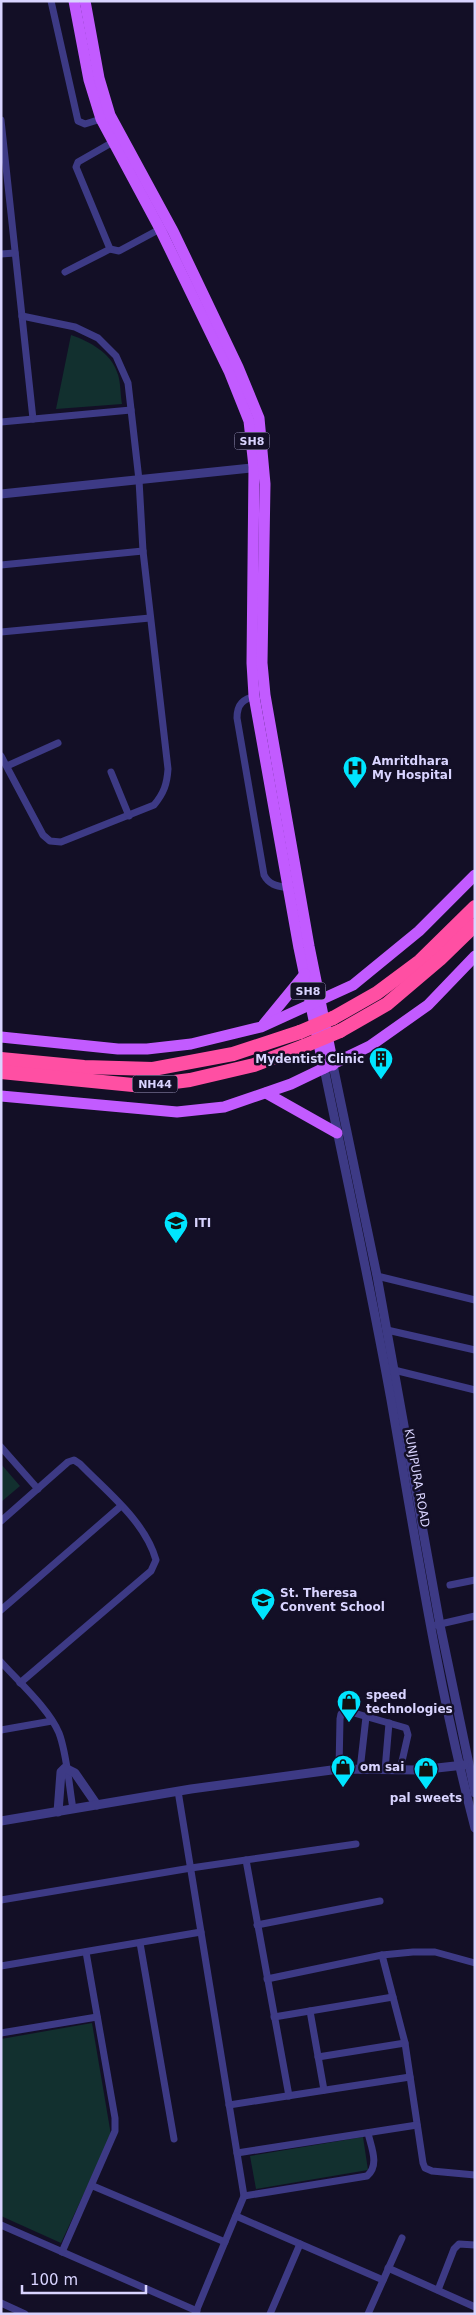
<svg xmlns="http://www.w3.org/2000/svg" width="476" height="2315" font-family="'DejaVu Sans',sans-serif">
	<rect width="100%" height="100%" fill="#130f26"/>
	<g fill="#12302f">
		<path d="M 71,335 C 89,341 111,353 117,372 C 121,381 120,394 122,404 L 56,409 Z"/>
		<path d="M 1,1464 L 20,1486 L 1,1502 Z"/>
		<path d="M 92,2023 L 111,2135 L 61,2243 L 1,2216 L 1,2039 Z"/>
		<path d="M 363,2137 L 368,2170 L 256,2189 L 250,2156 Z"/>
	</g>
	<g fill="none" stroke-linecap="round" stroke-linejoin="round">
		<g stroke="#3d3a85" stroke-width="7">
			<path d="M 51,1 L 78,121 L 85,124 L 101,119"/>
			<path d="M 1,120 L 33,419"/>
			<path d="M 110,249 L 119,251 L 160,229"/>
			<path d="M 1,254 L 15,253"/>
			<path d="M 65,272 L 110,249 L 76,167 L 78,162 L 113,142"/>
			<path d="M 1,422 L 131,410"/>
			<path d="M 1,565 L 143,551"/>
			<path d="M 1,632 L 150,618"/>
			<path d="M 256,696 C 243,699 237,704 237,718 L 264,875 C 269,885 277,886 288,888"/>
			<path d="M 1,756 L 43,835 L 50,841 L 61,842 L 154,805 C 164,793 167,784 168,769 L 143,551 L 139,480 L 128,383 L 116,356 L 98,338 L 75,327 L 22,316"/>
			<path d="M 7,766 L 58,743"/>
			<path d="M 111,772 L 129,816"/>
			<path d="M 377,1276 L 475,1300"/>
			<path d="M 387,1330 L 475,1350"/>
			<path d="M 390,1369 L 475,1390"/>
			<path d="M 1,1447 L 38,1489"/>
			<path d="M 1,1521 L 68,1462 L 74,1460 L 80,1464 C 107,1492 145,1521 156,1560 L 151,1571 L 20,1683"/>
			<path d="M 450,1585 L 475,1580"/>
			<path d="M 1,1610 L 121,1506"/>
			<path d="M 436,1625 L 475,1616"/>
			<path d="M 1,1662 C 19,1682 49,1709 59,1733 C 67,1754 69,1786 73,1809"/>
			<path d="M 1,1730 L 52,1721"/>
			<path d="M 339,1769 L 340,1719 L 341,1714 L 347,1711 L 406,1728 L 408,1735 L 400,1770"/>
			<path d="M 360,1770 L 366,1717"/>
			<path d="M 385,1770 L 389,1723"/>
			<path d="M 178,1791 L 244,2196 L 195,2314"/>
			<path d="M 246,1860 L 289,2096"/>
			<path d="M 1,1900 L 191,1868 L 356,1844"/>
			<path d="M 257,1925 L 380,1901"/>
			<path d="M 140,1943 L 174,2139"/>
			<path d="M 382,1955 L 405,2043 L 423,2163 L 425,2168 L 432,2171 L 475,2175"/>
			<path d="M 1,1966 L 201,1932"/>
			<path d="M 267,1979 L 382,1955 L 413,1952 L 435,1952 L 475,1963"/>
			<path d="M 310,2011 L 324,2090"/>
			<path d="M 274,2017 L 393,1997"/>
			<path d="M 1,2033 L 97,2017"/>
			<path d="M 318,2057 L 405,2043"/>
			<path d="M 229,2105 L 410,2077"/>
			<path d="M 237,2153 L 417,2125"/>
			<path d="M 93,2186 L 225,2242"/>
			<path d="M 244,2196 L 367,2176 C 380,2165 371,2147 368,2133"/>
			<path d="M 236,2216 L 383,2280"/>
			<path d="M 1,2225 L 197,2311"/>
			<path d="M 62,2252 L 115,2131 L 115,2118 L 86,1952"/>
			<path d="M 388,2268 L 475,2307"/>
			<path d="M 438,2290 L 454,2249 L 459,2244 L 475,2245"/>
			<path d="M 1,2303 L 25,2314"/>
			<path d="M 270,2314 L 300,2244"/>
			<path d="M 368,2314 L 402,2238"/>
		</g>
		<g stroke="#3d3a85" stroke-width="9">
			<path d="M 1,494 L 260,467"/>
			<path d="M 333,1065 L 377,1276 L 440,1625 L 475,1793"/>
			<path d="M 324,1068 C 347,1179 371,1289 391,1400 C 416,1543 438,1687 475,1828"/>
			<path d="M 58,1812 L 61,1772 L 65,1768 L 75,1773 L 97,1805"/>
			<path d="M 1,1821 L 191,1789 L 339,1769 L 419,1770 L 464,1765"/>
		</g>
		<g stroke="#c25bff" stroke-width="11">
			<path d="M 74,1 L 89,80 L 101,119 L 160,229 L 229,371 L 249,421 L 254,467 L 252,663 L 254,696 L 299,948 L 324,1068"/>
			<path d="M 85,1 L 99,78 L 110,115 L 173,231 L 238,367 L 259,418 L 265,484 L 262,663 L 265,695 L 309,946 L 333,1065"/>
			<path d="M 264,1024 L 305,974"/>
			<path d="M 1,1037 L 118,1049 L 147,1049 L 191,1044 L 261,1027 L 353,985 L 419,931 L 475,875"/>
			<path d="M 266,1093 L 337,1133"/>
			<path d="M 1,1096 L 177,1112 L 224,1107 L 291,1084 L 370,1046 L 428,1005 L 475,956"/>
		</g>
		<g stroke="#ff4fa3" stroke-width="14">
			<path d="M 333,1018 L 377,993 L 420,961 L 475,907"/>
			<path d="M 340,1031 L 387,1004 L 440,959 L 475,925"/>
			<path d="M 1,1059 L 84,1067 L 153,1069 L 233,1054 L 300,1032"/>
			<path d="M 1,1072 L 143,1086 L 190,1080 L 254,1065 L 304,1046"/>
		</g>
		<g stroke="#ff4fa3" stroke-width="14">
			<path d="M 300,1032 L 333,1018"/>
			<path d="M 304,1046 L 340,1031"/>
		</g>
	</g>
	<defs>
		<symbol id="hospital-pin" viewBox="-11 -11 22 30"><path d="M0 17L-7.5 6A9.5 9.5 0 1 1 7.5 6Z" fill="#00e5ff" stroke="#130f26"/><path d="M-5-5h3v3.5h4V-5h3V5h-3V1.5h-4V5h-3Z" fill="#111"/></symbol>
		<symbol id="building-pin" viewBox="-11 -11 22 30"><path d="M0 17L-7.5 6A9.5 9.5 0 1 1 7.5 6Z" fill="#00e5ff" stroke="#130f26"/><path d="M-4-6H4V6H1V3H-1V6H-4ZM-2.5-4.3h1.7v1.8h-1.7ZM.8-4.3h1.7v1.8H.8ZM-2.5-1h1.7V.8h-1.7ZM.8-1h1.7V.8H.8Z" fill="#111"/></symbol>
		<symbol id="university-pin" viewBox="-11 -11 22 30"><path d="M0 17L-7.5 6A9.5 9.5 0 1 1 7.5 6Z" fill="#00e5ff" stroke="#130f26"/><path d="M0-5L7-2L0 1L-7-2ZM-4 1L0 2.5L4 1V4Q0 6-4 4Z" fill="#111"/></symbol>
		<symbol id="school-pin" viewBox="-11 -11 22 30"><path d="M0 17L-7.5 6A9.5 9.5 0 1 1 7.5 6Z" fill="#00e5ff" stroke="#130f26"/><path d="M0-5L7-2L0 1L-7-2ZM-4 1L0 2.5L4 1V4Q0 6-4 4Z" fill="#111"/></symbol>
		<symbol id="shop-pin" viewBox="-11 -11 22 30"><path d="M0 17L-7.5 6A9.5 9.5 0 1 1 7.5 6Z" fill="#00e5ff" stroke="#130f26"/><path d="M-5-2.5h2.3a2.7 3.5 0 0 1 5.4 0H5L5.5 6h-11ZM-1.5-2.5h3a1.5 2.3 0 0 0-3 0Z" fill="#111"/></symbol>
	</defs>
	<g fill-rule="evenodd">
		<use href="#hospital-pin" x="341" y="754" width="28" height="38"/>
		<use href="#building-pin" x="367" y="1045" width="28" height="38"/>
		<use href="#university-pin" x="162" y="1209" width="28" height="38"/>
		<use href="#school-pin" x="249" y="1586" width="28" height="38"/>
		<use href="#shop-pin" x="335" y="1688" width="28" height="38"/>
		<use href="#shop-pin" x="329" y="1753" width="28" height="38"/>
		<use href="#shop-pin" x="412" y="1755" width="28" height="38"/>
	</g>
	<g text-anchor="middle" dominant-baseline="central" stroke-width="5" stroke-linejoin="round" paint-order="stroke">
		<g fill="#130f26" stroke="#9e99be" stroke-width="1">
			<rect x="234.5" y="432.5" width="35" height="17" rx="4"/>
			<rect x="290.5" y="982.5" width="35" height="17" rx="4"/>
			<rect x="132.5" y="1075.5" width="45" height="17" rx="4"/>
		</g>
		<g font-size="11" font-weight="bold" fill="#d9d4ff">
			<text x="252" y="441">SH8</text>
			<text x="308" y="991">SH8</text>
			<text x="155" y="1084">NH44</text>
		</g>
		<g font-size="12" font-weight="bold" fill="#d9d4ff" stroke="#130f26" text-anchor="start">
			<text x="372" y="761">Amritdhara<tspan x="372" dy="14">My Hospital</tspan></text>
			<text x="364" y="1059" text-anchor="end">Mydentist Clinic</text>
			<text x="194" y="1223">ITI</text>
			<text x="280" y="1593">St. Theresa<tspan x="280" dy="14">Convent School</tspan></text>
			<text x="366" y="1695">speed<tspan x="366" dy="14">technologies</tspan></text>
			<text x="360" y="1767">om sai</text>
			<text x="426" y="1798" text-anchor="middle">pal sweets</text>
		</g>
		<g font-size="12" fill="#d9d4ff" stroke="#130f26">
			<text transform="translate(417 1478) rotate(80)">KUNJPURA ROAD</text>
		</g>
	</g>
	<rect width="476" height="2315" fill="none" stroke="#d9d4ff" stroke-width="5"/>
	<path d="M22 2285v8h124v-8" fill="none" stroke="#d9d4ff" stroke-width="2.5"/>
	<text x="30" y="2285" font-size="15" fill="#d9d4ff" stroke="#130f26" stroke-width="4" paint-order="stroke">100 m</text>
</svg>
